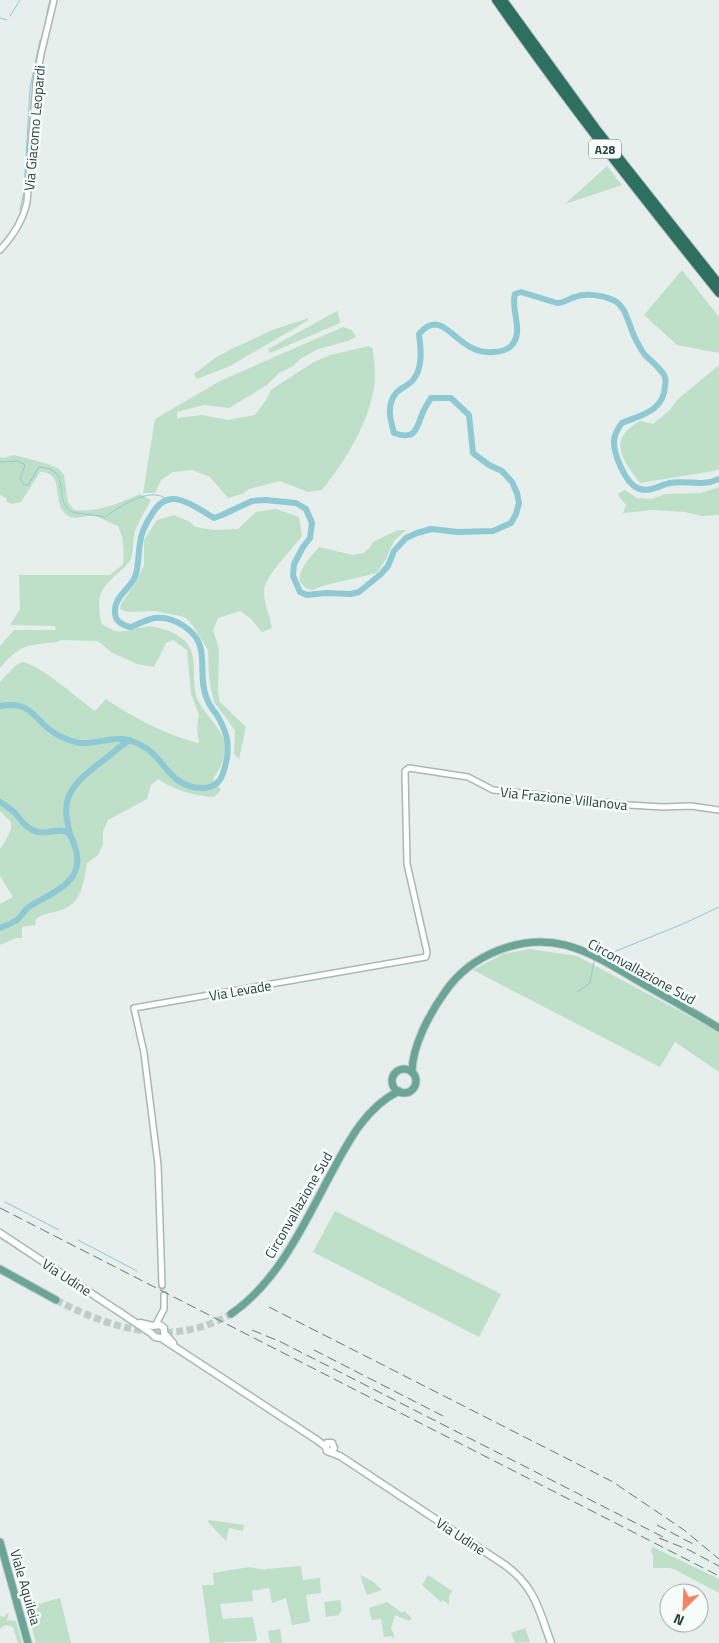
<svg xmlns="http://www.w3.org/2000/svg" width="719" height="1643" font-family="'Titillium Web',sans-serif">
	<rect width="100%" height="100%" fill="#e6efeb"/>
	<g fill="#bfe0c8">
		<path d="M 607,166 L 622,185 L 565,204 Z"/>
		<path d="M 682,270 L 719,317 L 719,353 L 677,345 L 644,315 Z"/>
		<path d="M 337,311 L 340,320 L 340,323 L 270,353 L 268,349 Z"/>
		<path d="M 309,318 L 307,321 L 230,366 L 197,379 L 194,374 L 215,358 L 233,348 L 243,344 L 272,330 Z"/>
		<path d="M 343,327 L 352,330 L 356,337 L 348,341 L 318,349 L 300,359 L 293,366 L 279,373 L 267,385 L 229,408 L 204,405 L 177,412 L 177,418 L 202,415 L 228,420 L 255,415 L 266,400 L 271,390 L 312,363 L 330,355 L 369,346 L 373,349 C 374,362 376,375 374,388 C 367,426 346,460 322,490 L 308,492 L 280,481 L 249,489 L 242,494 L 228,498 L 210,477 L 192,470 L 173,472 L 161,480 L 155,493 L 143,493 L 155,419 L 220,381 Z"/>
		<path d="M 719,365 L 719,469 L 714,471 L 640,483 C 623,460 606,440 640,421 L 653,424 L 670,410 L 677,400 Z"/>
		<path d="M 14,455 L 48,464 L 59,469 L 64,475 L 68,502 L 74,510 C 97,513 120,503 140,494 L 151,500 C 146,510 139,520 135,531 C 133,539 134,549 131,558 C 129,564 124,568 119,572 C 98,591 97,595 101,623 C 119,637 124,630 144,627 C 155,625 171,631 180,637 C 201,650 190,679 197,698 C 203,713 224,731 225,744 C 226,757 220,769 213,779 L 221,790 L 214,797 C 194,796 174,790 158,779 L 151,785 L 147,799 L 108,820 L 103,831 L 103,844 L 98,855 L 87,863 C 84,883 81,906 58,911 C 50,913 42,914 36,919 L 35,925 L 22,927 L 22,938 L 16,938 L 0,945 L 0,904 L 13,897 L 0,876 L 0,849 L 5,842 L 11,829 L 11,822 L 0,811 L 0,682 L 16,665 L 22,662 C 41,665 78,699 95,711 L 106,699 C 132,717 168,736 199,743 L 197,727 L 199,714 L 191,694 L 187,650 L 173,640 L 166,643 L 154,667 L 137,664 L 111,652 L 98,641 L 61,640 L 57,642 C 28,645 20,644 0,668 L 0,646 L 14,630 L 56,630 L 55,626 L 10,625 L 20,609 L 19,575 L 110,575 L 123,564 C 124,550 124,539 118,526 C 110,524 101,516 92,516 C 81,515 72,523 63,511 C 53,499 64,471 40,472 L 21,502 L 12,504 L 7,502 L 6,498 L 0,495 L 0,457 L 4,458 Z"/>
		<path d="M 719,487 L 719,515 L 702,516 L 685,512 L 653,510 L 623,513 L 626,505 L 618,495 L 619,493 L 625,490 L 637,498 L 651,499 L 666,494 L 701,493 Z"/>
		<path d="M 276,509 L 299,517 L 302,536 C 293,548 266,575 264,590 C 263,601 270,616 272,628 L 262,632 L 251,619 L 240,611 L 218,618 L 213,630 L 219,649 L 218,692 L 220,702 L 246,727 L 239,759 L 234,754 L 235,730 L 214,702 L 209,678 L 208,650 L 192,624 L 186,618 L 180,616 L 155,611 L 128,612 L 120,609 L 121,604 L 135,584 L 144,565 L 144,540 L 157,520 L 174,515 L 190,522 L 195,527 L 214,530 L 238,529 L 256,512 Z"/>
		<path d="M 398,530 L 406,530 L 394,541 L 386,559 L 377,573 L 322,586 L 313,590 L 306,588 L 300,582 C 298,568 311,557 319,547 L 353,555 L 364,553 L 369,548 L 373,542 Z"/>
		<path d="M 530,949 L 577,956 L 719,1032 L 719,1072 L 675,1042 L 660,1067 L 473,970 L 503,954 Z"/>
		<path d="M 335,1211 L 501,1294 L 479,1337 L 313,1252 Z"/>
		<path d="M 209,1520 L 244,1525 L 243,1531 L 229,1528 L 226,1541 L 208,1522 Z"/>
		<path d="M 653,1547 L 719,1579 L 719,1593 L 676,1570 L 670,1568 L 653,1568 L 653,1556 L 651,1550 Z"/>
		<path d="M 301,1566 L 303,1580 L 320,1578 L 321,1593 L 306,1595 L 310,1622 L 292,1625 L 286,1598 L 272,1603 L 269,1588 L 252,1591 L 253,1601 L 220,1604 L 223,1619 L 253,1617 L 257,1639 L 256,1641 L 210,1643 L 202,1585 L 214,1585 L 213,1573 L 249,1567 L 265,1570 L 265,1569 Z"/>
		<path d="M 360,1575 L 372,1581 L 382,1590 L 367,1595 Z"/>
		<path d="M 428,1575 L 452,1591 L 449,1596 L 449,1605 L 443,1600 L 441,1602 L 422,1585 Z"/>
		<path d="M 60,1598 L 71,1643 L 36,1643 L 26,1607 Z"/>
		<path d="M 340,1600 L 342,1609 L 339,1615 L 326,1617 L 324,1602 Z"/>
		<path d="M 387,1602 L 402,1613 L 404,1611 L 412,1618 L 409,1621 L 395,1615 L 391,1628 L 394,1635 L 394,1640 L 392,1636 L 384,1637 L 381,1619 L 372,1620 L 369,1608 Z"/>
		<path d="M 9,1612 L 7,1620 L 16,1621 L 22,1643 L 18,1643 L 13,1627 L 5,1625 L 0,1629 L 0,1616 L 4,1617 Z"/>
		<path d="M 525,1628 L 530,1642 L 515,1643 L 511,1633 Z"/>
		<path d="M 280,1629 L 282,1643 L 270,1643 L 268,1631 Z"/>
	</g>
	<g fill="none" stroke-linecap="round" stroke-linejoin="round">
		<g stroke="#8ec9d4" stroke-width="1">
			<path d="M 47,12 L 50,0"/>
			<path d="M 10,16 L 20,0"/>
			<path d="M 0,18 L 7,20"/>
			<path d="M 20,210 L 24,192 L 30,88 L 40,40"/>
			<path d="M 0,462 L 18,461 L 25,465 L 20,478 L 24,485 L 28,485 L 39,467 C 73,469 53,499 70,511 C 75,514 97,515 105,517 C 117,508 141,493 156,495 C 159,495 164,497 167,499"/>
			<path d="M 604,956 L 685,923 L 719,907"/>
			<path d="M 577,992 L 590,983 L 594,961"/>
			<path d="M 5,1202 L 59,1230"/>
			<path d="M 78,1240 L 137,1271"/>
		</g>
		<g stroke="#8ec9d4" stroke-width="6">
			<path d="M 0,706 C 36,699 34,726 64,738 C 69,740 76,743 82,743 C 101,744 114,734 134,742 C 156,750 161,766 176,779 C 191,790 217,794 223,773 C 231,750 229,735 217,715 C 213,710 209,705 207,699 C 200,684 204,666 201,650 C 198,631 174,616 155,618 C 147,619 139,624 131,627 C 123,626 115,621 115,613 C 113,598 129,590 135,577 C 139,566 138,554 140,543 C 141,533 146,523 152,514 C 169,485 192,505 214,518 L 222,515 L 252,501 L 265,500 L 296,503 L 306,509 L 312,523 L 310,538 L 303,547 L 294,564 L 293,576 L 300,592 L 307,595 L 326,593 L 351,594 L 359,592 L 381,574 L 388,566 L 394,551 L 406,538 L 417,533 L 431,529 L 458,532 L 493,531 L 511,523 L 516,514 L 519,503 L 517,493 L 512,482 L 502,471 L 489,465 L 473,453 L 469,415 L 451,398 L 431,398 C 428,403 425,407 423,412 C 416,428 417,441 394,433 C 390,419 386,404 397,392 C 401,388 409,385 413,380 C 423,368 421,349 419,334 C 437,313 448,332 464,343 C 473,350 482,353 493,352 C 499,352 507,350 511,346 C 525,332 510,310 515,294 L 521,292 L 557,303 C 564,303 568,299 575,297 C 586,293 602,295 613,300 C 626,305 629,326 635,338 C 638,344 641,350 645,355 C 651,361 659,367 664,375 C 666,379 666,382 665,386 C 664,411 641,415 622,423 C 618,428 615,434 614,440 C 613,453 626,486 640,489 C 651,492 660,485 670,483 C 687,480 703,487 719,479"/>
			<path d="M 0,802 C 5,805 11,809 15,813 C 23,822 26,829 38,832 C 47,834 61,827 68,833 C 73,837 74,845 76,850 C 85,882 52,893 30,906 C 25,909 22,916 17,920 C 12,923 6,926 0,928"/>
			<path d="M 70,834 C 68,826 66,818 66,810 C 66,787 88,772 105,759 C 114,753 120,745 130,740"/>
		</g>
		<path stroke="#bfccc8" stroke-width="5" stroke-dasharray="5 2.5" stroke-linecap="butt" d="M 162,1285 L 164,1295"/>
		<path stroke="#bfccc8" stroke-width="7" stroke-dasharray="7 3.5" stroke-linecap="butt" d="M 56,1300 C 112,1329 172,1348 231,1314"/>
		<defs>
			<g id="tertiary">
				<path d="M 0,250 C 13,236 23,221 27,202 L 36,82 L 41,54 L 54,0"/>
				<path d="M 162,1285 L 158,1165 L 144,1053 L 134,1008 L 426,957 L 427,952 L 407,864 L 405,771 L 409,768 L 468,777 L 493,790 L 504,791 L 629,805 L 663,807 L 691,806 L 719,810"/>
				<path d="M 156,1324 L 164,1309 L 164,1295"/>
			</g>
			<g id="secondary">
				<path d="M 0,1233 L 124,1315 L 151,1333 L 155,1337 L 161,1338 L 317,1440 L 326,1447 L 327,1451 L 340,1456 L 505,1565 C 535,1587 539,1610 551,1643"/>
				<path d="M 140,1323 L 153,1326 L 160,1325 L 164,1328 L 164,1333 L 173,1343"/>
				<path d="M 326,1447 L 327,1443 L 332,1443 L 334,1448 L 332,1451"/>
			</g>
			<g id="primary">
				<circle cx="404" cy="1081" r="12"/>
				<path d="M 412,1072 C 412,1046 430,1013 445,992 C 470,955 521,934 565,945 C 592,952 616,968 640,982 C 666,997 693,1012 719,1028"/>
				<path d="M 0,1269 L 56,1300"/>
				<path d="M 231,1314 C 280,1280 304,1223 332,1172 C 348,1142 366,1107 399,1091"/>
				<path d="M 0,1542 L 28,1643"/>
			</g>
			<g id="motorway">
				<path d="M 496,0 C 566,101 642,197 719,293"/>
				<path d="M 503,0 L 598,131 L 719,284"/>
			</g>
		</defs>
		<use href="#tertiary" stroke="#a8b8b2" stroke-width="8"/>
		<use href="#secondary" stroke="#a4bbb3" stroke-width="9"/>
		<use href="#primary" stroke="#c2cac8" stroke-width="9"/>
		<use href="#motorway" stroke="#c2cac8" stroke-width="10"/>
		<use href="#tertiary" stroke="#fff" stroke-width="5"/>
		<use href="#secondary" stroke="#fff" stroke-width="6"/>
		<use href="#primary" stroke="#6aa596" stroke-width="7"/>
		<use href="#motorway" stroke="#2f6f62" stroke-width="8"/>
		<g stroke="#5f7d75" stroke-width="1" stroke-dasharray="10 5" stroke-linecap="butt">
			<path d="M 0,1208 L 719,1576"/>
			<path d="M 269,1307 L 613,1482 L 684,1530 L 719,1559"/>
			<path d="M 252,1330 L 281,1342 L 665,1538"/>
			<path d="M 314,1350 L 445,1417"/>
			<path d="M 657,1525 L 697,1546"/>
			<path d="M 659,1538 L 689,1550 L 719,1566"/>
		</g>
	</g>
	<g text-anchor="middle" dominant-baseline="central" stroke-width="5" stroke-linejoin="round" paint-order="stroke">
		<rect fill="#f7fbf9" stroke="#637a73" stroke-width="1" x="589" y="139.5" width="32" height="19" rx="4"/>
		<g font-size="12" font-weight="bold" fill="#24423a">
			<text x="605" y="149">A28</text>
		</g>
		<g font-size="14" fill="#24423a" stroke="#f7fbf9">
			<text transform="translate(34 128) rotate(-85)">Via Giacomo Leopardi</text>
			<text transform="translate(564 798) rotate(6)">Via Frazione Villanova</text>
			<text transform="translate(642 971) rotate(29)">Circonvallazione Sud</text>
			<text transform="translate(240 990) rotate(-10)">Via Levade</text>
			<text transform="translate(298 1205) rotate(-60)">Circonvallazione Sud</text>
			<text transform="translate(67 1277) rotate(33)">Via Udine</text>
			<text transform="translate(461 1536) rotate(33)">Via Udine</text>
			<text transform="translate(26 1587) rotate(74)">Viale Aquileia</text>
		</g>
	</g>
	<g transform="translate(684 1608) rotate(204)"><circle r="24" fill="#f7fbf9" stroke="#a3b1ad"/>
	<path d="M0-4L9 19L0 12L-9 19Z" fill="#f4845f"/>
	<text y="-8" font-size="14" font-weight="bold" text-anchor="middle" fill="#24423a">N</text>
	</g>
</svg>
